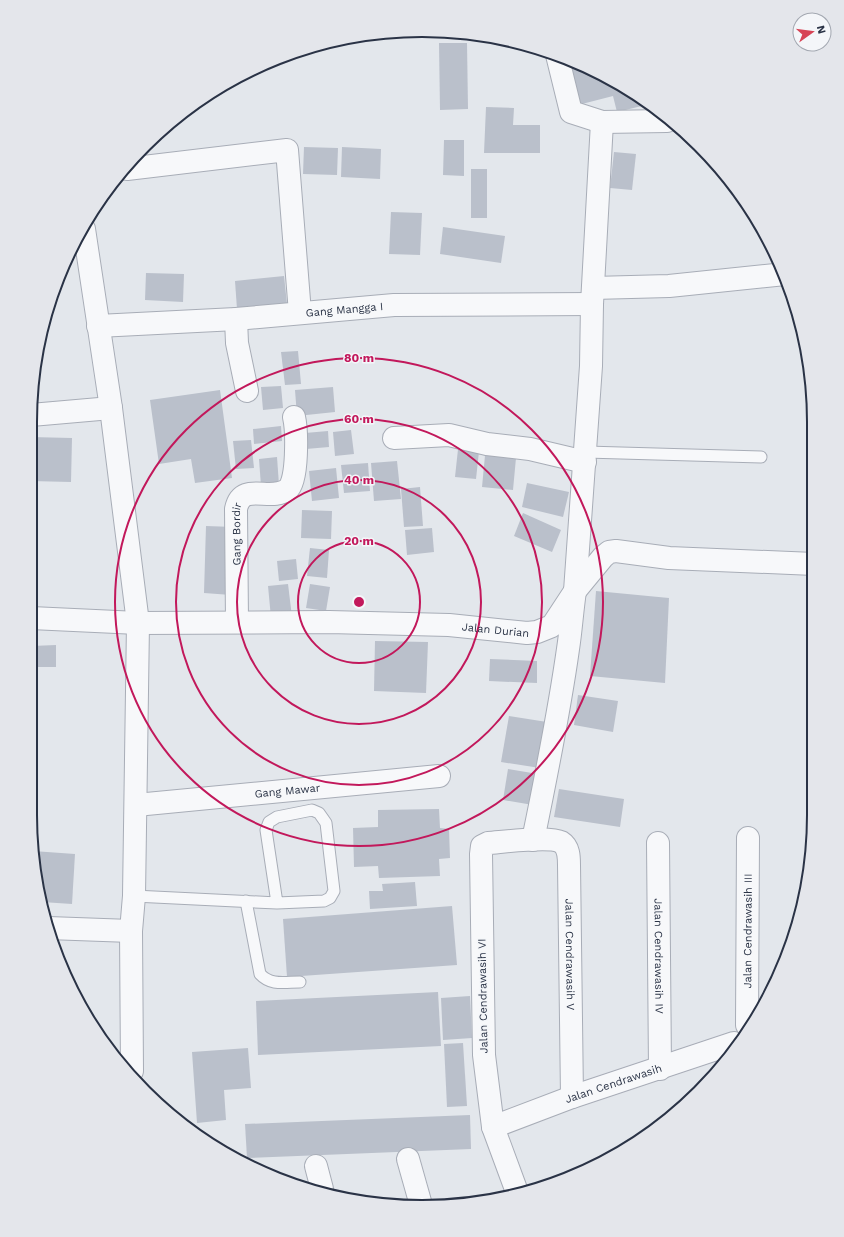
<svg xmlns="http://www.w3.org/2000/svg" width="844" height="1237" font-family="'Work Sans',sans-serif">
	<rect width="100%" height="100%" fill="#e3e7ec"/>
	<g fill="#bac0cb">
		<path d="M 439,43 L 467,43 L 468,109 L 440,110 Z"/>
		<path d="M 567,58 L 640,96 L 650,104 L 617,112 L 613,96 L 578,105 Z"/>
		<path d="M 486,107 L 514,108 L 513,125 L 540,125 L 540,153 L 484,153 Z"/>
		<path d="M 444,140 L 464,140 L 464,176 L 443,175 Z"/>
		<path d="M 304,147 L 338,148 L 337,175 L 303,174 Z"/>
		<path d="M 342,147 L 381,149 L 380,179 L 341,177 Z"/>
		<path d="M 614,152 L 636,154 L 632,190 L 610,188 Z"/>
		<rect x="471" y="169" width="16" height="49"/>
		<path d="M 391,212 L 422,213 L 420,255 L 389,254 Z"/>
		<path d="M 443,227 L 505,236 L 501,263 L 440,254 Z"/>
		<path d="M 146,273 L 184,274 L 183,302 L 145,300 Z"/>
		<path d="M 284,276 L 287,304 L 237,309 L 235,281 Z"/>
		<path d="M 298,351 L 301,384 L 285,385 L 281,352 Z"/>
		<path d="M 281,386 L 283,408 L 263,410 L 261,387 Z"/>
		<path d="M 333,387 L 335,412 L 297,416 L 295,390 Z"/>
		<path d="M 220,390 L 232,478 L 195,483 L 191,459 L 159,464 L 150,400 Z"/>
		<path d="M 281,426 L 282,441 L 254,444 L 253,429 Z"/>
		<path d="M 351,430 L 354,454 L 335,456 L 333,432 Z"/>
		<path d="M 328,431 L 329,447 L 306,449 L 305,433 Z"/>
		<path d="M 30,437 L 72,438 L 71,482 L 30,481 Z"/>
		<path d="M 251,440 L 254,468 L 236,469 L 233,441 Z"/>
		<path d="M 459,440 L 480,442 L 476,479 L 455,477 Z"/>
		<path d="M 486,445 L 517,447 L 513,490 L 482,487 Z"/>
		<path d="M 277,457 L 279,485 L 261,486 L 259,459 Z"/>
		<path d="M 397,461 L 401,499 L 374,501 L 371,463 Z"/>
		<path d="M 368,463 L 370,491 L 344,493 L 341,465 Z"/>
		<path d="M 336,468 L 339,498 L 312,501 L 309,471 Z"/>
		<path d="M 527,483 L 569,492 L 563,517 L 522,507 Z"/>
		<path d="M 420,487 L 423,526 L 404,527 L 401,489 Z"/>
		<path d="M 302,510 L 332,511 L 331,539 L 301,538 Z"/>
		<path d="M 523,513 L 561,530 L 552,552 L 514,536 Z"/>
		<path d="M 206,526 L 234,527 L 231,595 L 204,593 Z"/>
		<path d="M 432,528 L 434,552 L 407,555 L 405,530 Z"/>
		<path d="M 310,548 L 329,550 L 327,578 L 307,576 Z"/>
		<path d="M 296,559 L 298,579 L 279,581 L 277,561 Z"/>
		<path d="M 288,584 L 292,617 L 271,618 L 268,586 Z"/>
		<path d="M 310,584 L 330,587 L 326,611 L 306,608 Z"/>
		<path d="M 596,591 L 669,598 L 665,683 L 590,676 Z"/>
		<path d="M 375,641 L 428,642 L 426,693 L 374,691 Z"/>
		<path d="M 56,645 L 56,667 L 32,667 L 32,646 Z"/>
		<path d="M 490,659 L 537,661 L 537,683 L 489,681 Z"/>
		<path d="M 578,695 L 618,701 L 613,732 L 574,725 Z"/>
		<path d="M 509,716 L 547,722 L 540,768 L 501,762 Z"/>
		<path d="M 508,769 L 538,774 L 533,805 L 503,800 Z"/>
		<path d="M 559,789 L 624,799 L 620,827 L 554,817 Z"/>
		<path d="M 439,809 L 440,828 L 449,829 L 450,858 L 439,859 L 440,876 L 379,878 L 378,866 L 354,867 L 353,828 L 378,827 L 378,810 Z"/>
		<path d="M 33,851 L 75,854 L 72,904 L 42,902 L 33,866 Z"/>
		<path d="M 415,882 L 417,906 L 370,909 L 369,891 L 383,891 L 382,884 Z"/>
		<path d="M 452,906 L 457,965 L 287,977 L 283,919 Z"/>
		<path d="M 438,992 L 441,1046 L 258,1055 L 256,1001 Z"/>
		<path d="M 470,996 L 472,1038 L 443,1040 L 441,998 Z"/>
		<path d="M 463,1043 L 467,1106 L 447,1107 L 444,1044 Z"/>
		<path d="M 248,1048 L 251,1088 L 224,1090 L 226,1120 L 197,1123 L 192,1052 Z"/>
		<path d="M 470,1115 L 471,1149 L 247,1158 L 245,1124 Z"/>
	</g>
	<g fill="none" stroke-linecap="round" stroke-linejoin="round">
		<defs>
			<g id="service">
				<path d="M 586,452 L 761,457"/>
				<path d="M 134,896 L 277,903 L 324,901 L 330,898 L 334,891 L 326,823 L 319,813 L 312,810 L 277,817 L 269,822 L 266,830 L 277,903"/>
				<path d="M 246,901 L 260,974 C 271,986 285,982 300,982"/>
			</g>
			<g id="minor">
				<path d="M 557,55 L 571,112 L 602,122 L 667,121 L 666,118"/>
				<path d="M 127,169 L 287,150 L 300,313"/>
				<path d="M 593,288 L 669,286 L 785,274"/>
				<path d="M 236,319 L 237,343 L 247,391"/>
				<path id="s1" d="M 98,326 L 236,319 L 394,305 L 592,304"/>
				<path d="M 31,415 L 111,408"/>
				<path d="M 394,438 L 449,435 L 487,444 L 530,449 L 585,462"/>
				<path id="s2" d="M 31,618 L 138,623 L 329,622 L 449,625 L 527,633 L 537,632 L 552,626 L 575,591 L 603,557 L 609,552 L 616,551 L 669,558 L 814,564"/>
				<path id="s3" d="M 237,622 L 236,509 C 242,480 271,503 288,489 C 298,481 297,430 294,417"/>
				<path id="s4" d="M 136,805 L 439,776"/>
				<path d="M 533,840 C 546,777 559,713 568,649 C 571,630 572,611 575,591 L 591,366 L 592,304 L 602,122"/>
				<path id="s5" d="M 658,843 L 660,1069"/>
				<path d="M 48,928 L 131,931"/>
				<path id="s6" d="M 747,1025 L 748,838"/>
				<path id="s7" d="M 493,1127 L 572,1097 L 734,1043"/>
				<path d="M 408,1159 L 421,1205"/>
				<path d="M 316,1166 L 322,1189"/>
				<path id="s8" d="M 517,1192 L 493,1127 L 484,1055 L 481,854 L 482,846 L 488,843 C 503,842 549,836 561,842 C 569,847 569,857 569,865 L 572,1097"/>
			</g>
			<path id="tertiary" d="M 84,229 L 111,408 L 138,623 L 134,896 L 131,931 L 132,1071"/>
		</defs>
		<use href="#service" stroke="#a8adb7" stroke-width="13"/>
		<use href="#minor" stroke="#a8adb7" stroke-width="24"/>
		<use href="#tertiary" stroke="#a8adb7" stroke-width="24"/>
		<use href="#service" stroke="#f7f8fa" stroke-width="11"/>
		<use href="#minor" stroke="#f7f8fa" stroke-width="22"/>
		<use href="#tertiary" stroke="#f7f8fa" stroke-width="22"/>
	</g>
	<g fill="none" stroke="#c2185b" stroke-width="2">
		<circle cx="359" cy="602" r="61"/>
		<circle cx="359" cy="602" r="122"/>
		<circle cx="359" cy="602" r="183"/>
		<circle cx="359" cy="602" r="244"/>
	</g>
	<g text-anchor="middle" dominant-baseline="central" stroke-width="3" stroke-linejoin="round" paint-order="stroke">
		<g font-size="11" fill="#2a3346" stroke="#f4f6f9">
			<text stroke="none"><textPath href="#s1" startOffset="247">Gang Mangga I</textPath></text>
			<text stroke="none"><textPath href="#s3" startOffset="88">Gang Bordir</textPath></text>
			<text stroke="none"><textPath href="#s2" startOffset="465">Jalan Durian</textPath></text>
			<text stroke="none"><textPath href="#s4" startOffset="152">Gang Mawar</textPath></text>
			<text stroke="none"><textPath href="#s6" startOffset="94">Jalan Cendrawasih III</textPath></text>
			<text stroke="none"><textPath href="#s8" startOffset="546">Jalan Cendrawasih V</textPath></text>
			<text stroke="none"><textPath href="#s5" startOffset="113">Jalan Cendrawasih IV</textPath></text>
			<text transform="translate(483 996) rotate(-91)">Jalan Cendrawasih VI</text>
			<text stroke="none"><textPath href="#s7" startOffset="128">Jalan Cendrawasih</textPath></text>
		</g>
	</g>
	<path d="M0 0H844V1237H0ZM422 37H422A385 385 0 0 1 807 422V815A385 385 0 0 1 422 1200H422A385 385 0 0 1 37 815V422A385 385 0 0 1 422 37Z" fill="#e4e6eb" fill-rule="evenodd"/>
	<path fill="none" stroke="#2a3346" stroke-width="2" d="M422 37H422A385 385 0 0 1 807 422V815A385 385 0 0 1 422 1200H422A385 385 0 0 1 37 815V422A385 385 0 0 1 422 37Z"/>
	<circle cx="359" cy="602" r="6" fill="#c2185b" stroke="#f4f6f9" stroke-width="2"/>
	<g font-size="12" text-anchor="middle" font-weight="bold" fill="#c2185b" stroke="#f4f6f9" stroke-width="3" stroke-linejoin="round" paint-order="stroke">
		<text x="359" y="362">80 m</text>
		<text x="359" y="423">60 m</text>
		<text x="359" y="484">40 m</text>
		<text x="359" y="545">20 m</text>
	</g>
	<g transform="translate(812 32) rotate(76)"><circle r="19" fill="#f4f6f9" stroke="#a3a8b1"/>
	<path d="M0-3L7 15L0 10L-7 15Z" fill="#d74355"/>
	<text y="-6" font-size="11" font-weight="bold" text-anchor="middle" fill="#2a3346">N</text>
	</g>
</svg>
